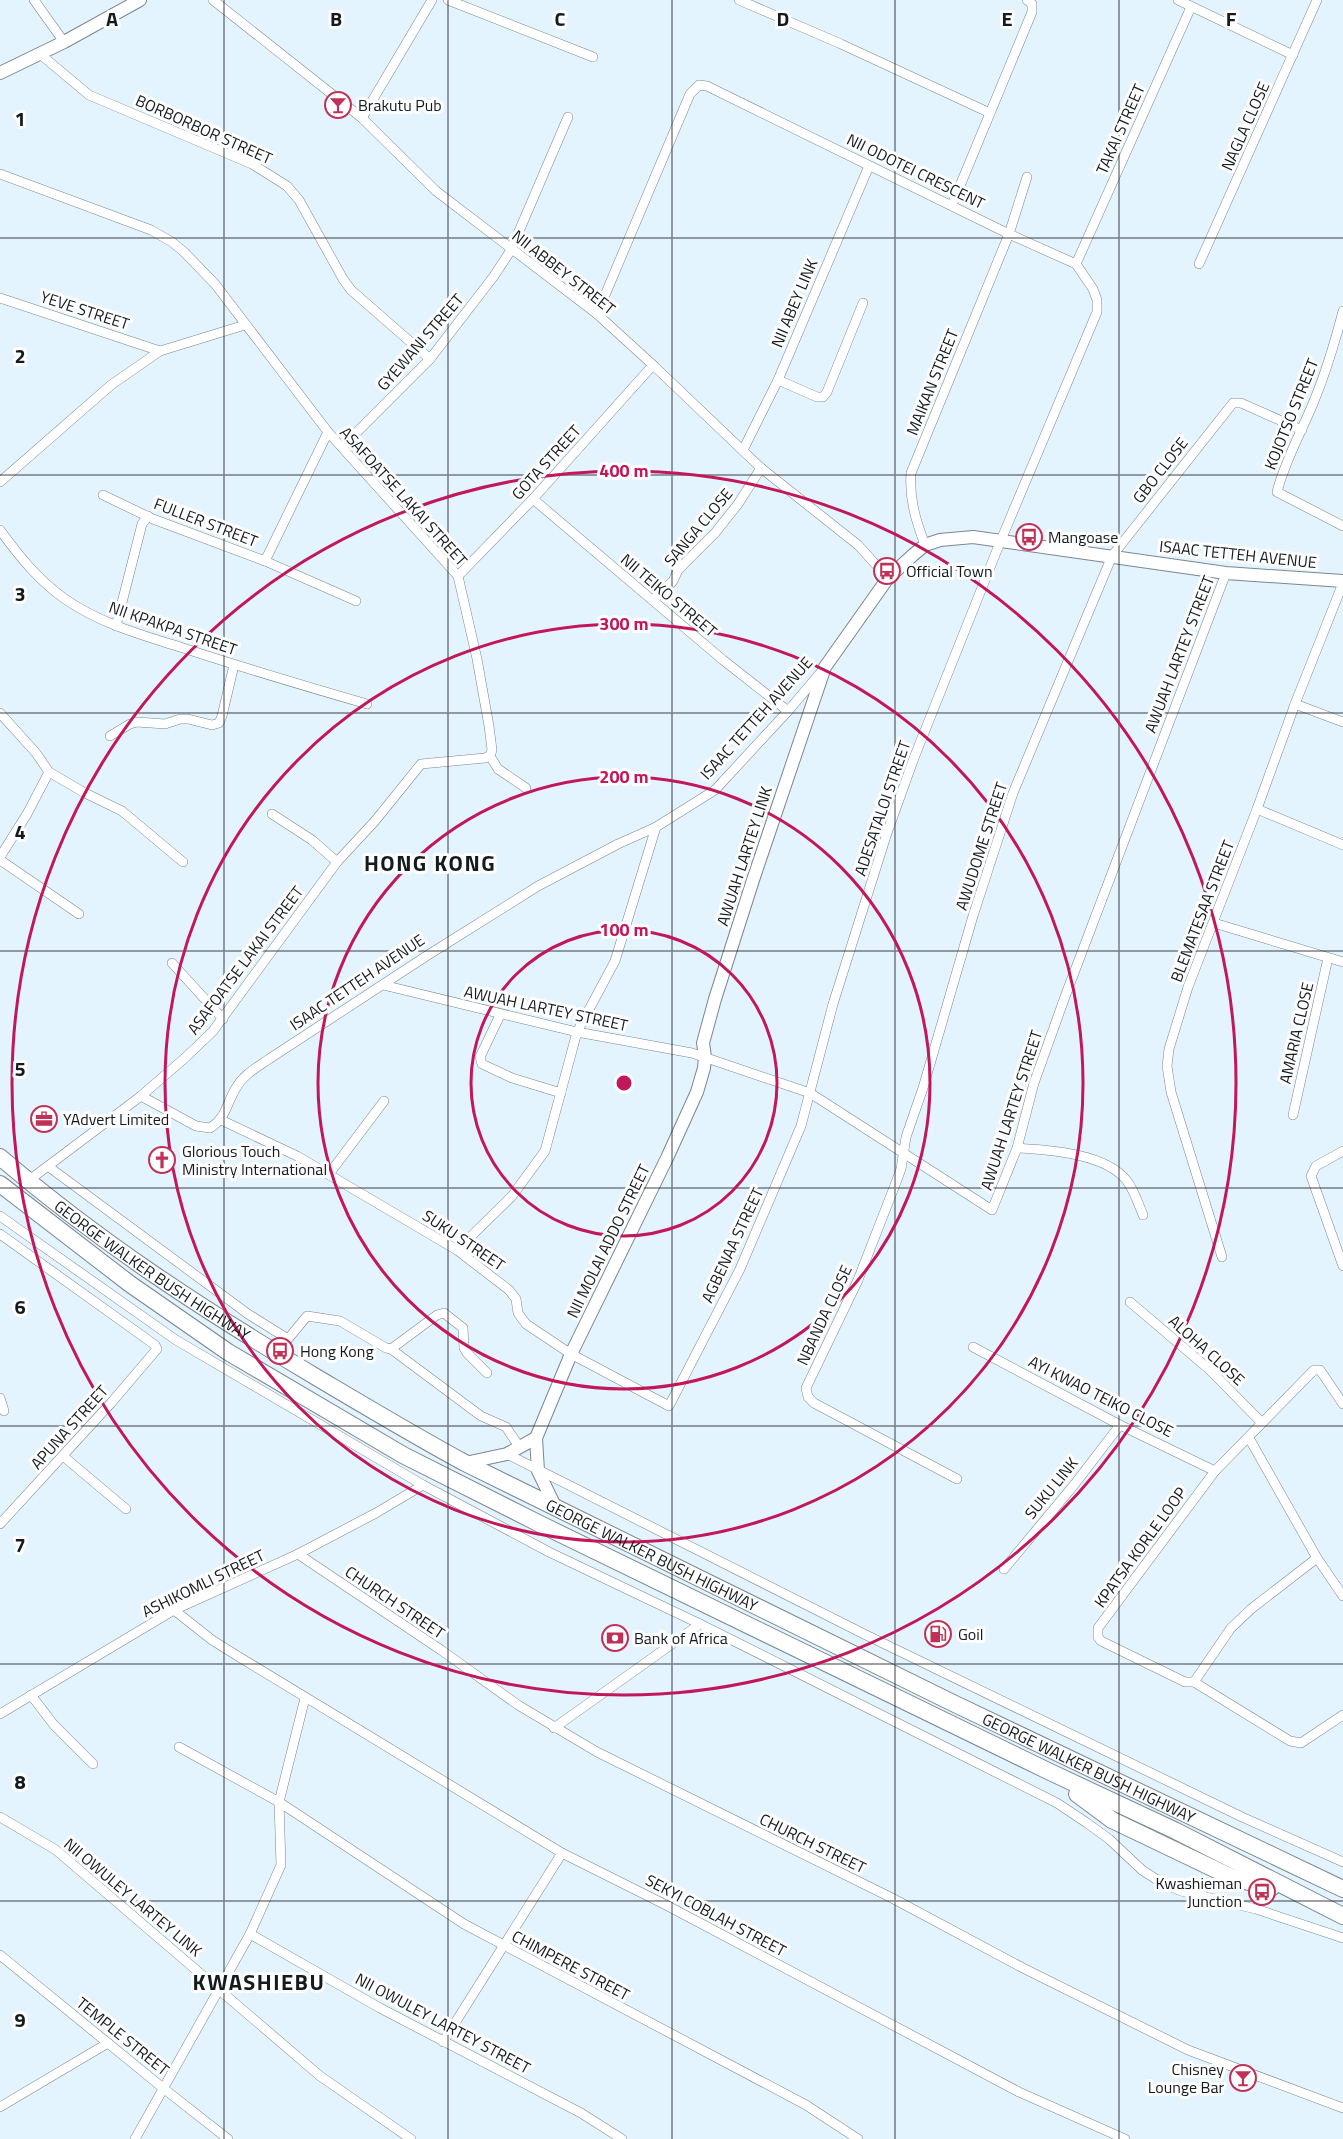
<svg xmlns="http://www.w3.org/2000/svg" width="1343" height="2139" font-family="'Titillium Web',sans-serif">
	<rect width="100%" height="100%" fill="#e4f4fe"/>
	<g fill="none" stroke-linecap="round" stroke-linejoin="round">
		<defs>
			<g id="street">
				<path d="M 34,0 L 64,42"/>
				<path d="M 213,0 L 362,118 L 436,191 L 597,314 L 653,365 L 761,468 L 858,545 L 888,578"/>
				<path d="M 448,0 L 593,57"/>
				<path d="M 739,0 L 841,44 L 990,113"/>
				<path d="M 1178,0 L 1293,55"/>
				<path d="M 40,54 L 89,95 L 252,164 L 287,186 L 299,200 L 343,279 L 351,290 L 430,359"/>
				<path d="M 362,118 L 432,0"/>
				<path d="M 0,174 L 151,230 L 172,242 L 184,252 L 215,284 L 328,432 L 458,576 L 477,659 L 489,726 L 492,750 L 490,756"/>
				<path d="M 952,205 L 1032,12 L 1032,4 L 1027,0"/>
				<path d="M 1076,264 L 1191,7"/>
				<path d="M 1199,264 L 1317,0"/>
				<path d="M 0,298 L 160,351"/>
				<path d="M 1343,311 C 1335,342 1326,372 1314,401 C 1302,431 1285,460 1277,492 L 1343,526"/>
				<path d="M 778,380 L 817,397 L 823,397 L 827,392 L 863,303"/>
				<path d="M 342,447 L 430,359 L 494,276 L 511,250 L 568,117"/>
				<path d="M 743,450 L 778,380 L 869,166"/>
				<path d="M 0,482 L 111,385 L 160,351 L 245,325"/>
				<path d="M 103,495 L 153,519 L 265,561 L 356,601"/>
				<path d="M 533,499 L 723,660 L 788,711"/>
				<path d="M 0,530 C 19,556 38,580 65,599 C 101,624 142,635 183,648 C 244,668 305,686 367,704"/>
				<path d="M 925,545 C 916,521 909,499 911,473 L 1009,234 L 1027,177"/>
				<path d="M 265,561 L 328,432"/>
				<path d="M 458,576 L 533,499 L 653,365"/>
				<path d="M 653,600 L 673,581 L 678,570 L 715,533 L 738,504 L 761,468"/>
				<path d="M 116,626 L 142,524 L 148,516"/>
				<path d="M 1295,704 L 1343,722"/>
				<path d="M 0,713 L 36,753 L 49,772 L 85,793 L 122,811 L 183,862"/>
				<path d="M 110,736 L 130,724 L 137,722 L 165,724 L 180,719 L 188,719 L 212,725 L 219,723 L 222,716 L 234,665"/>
				<path d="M 490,756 L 498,769 L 526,788"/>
				<path d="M 1257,809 L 1343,845"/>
				<path d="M 272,814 L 312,840 L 337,862"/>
				<path d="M 0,857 L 27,814 L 49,772"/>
				<path d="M 0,860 L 79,914"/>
				<path d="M 1214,923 L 1343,962"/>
				<path d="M 172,963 L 223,1019"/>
				<path d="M 383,985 L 577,1032 L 692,1053 L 810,1093 L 992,1210 L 1017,1148 L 1034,1083 L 1066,994 L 1226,573"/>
				<path d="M 500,1015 L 480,1057 L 482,1064 L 512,1078 L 561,1093"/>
				<path d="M 141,1096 L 196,1126 L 210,1128 C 227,1117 226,1104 236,1088 C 243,1075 256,1068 269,1059 L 428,955 L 538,886 L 618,844 L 656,827 L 715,790 L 788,711 L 822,671"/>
				<path d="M 1293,1115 L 1328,958"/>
				<path d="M 221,1120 L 297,1156 L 457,1250 L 509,1290 L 516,1299 L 518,1313 L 526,1324 L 571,1354 L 669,1406 L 740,1269 L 801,1126 L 833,1004 L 887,833 L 914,758 L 1001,540 L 1097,312 L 1097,300 L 1093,289 L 1076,264 L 1009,234 L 707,86 L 699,85 L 690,94 L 597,314"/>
				<path d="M 1017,1148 C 1049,1150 1106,1153 1127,1181 C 1134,1190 1138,1203 1143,1215"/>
				<path d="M 1343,1151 L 1316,1166 L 1311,1176 L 1343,1266"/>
				<path d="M 49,1167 L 248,1314 L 288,1339 L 307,1316 L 340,1321 L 386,1348 L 391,1349 L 481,1416 L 506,1427 L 520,1448"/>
				<path d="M 329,1174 L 384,1101"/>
				<path d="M 28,1181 L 141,1096 L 186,1057 L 213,1031 L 337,862 L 375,821 L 421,764 L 485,758 L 490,756"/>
				<path d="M 0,1216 L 176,1340 L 423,1485 L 549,1552 L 700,1624 L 1057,1803 L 1087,1823 L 1109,1839 L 1142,1870 L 1162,1883 L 1181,1891 L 1256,1909 L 1343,1938"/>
				<path d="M 0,1234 L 155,1345 L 157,1349 L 111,1403 L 0,1524"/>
				<path d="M 457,1250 L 512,1196 L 545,1151 L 577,1032 L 615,961 L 656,827"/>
				<path d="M 1222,1257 L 1171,1092 L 1167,1066 L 1169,1049 L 1188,987 L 1257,809 L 1295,704 L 1343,583"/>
				<path d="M 1130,1302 L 1210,1370 L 1262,1423"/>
				<path d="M 973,1347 L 1120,1425 L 1215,1471"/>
				<path d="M 391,1349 L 437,1315 L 444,1313 L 463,1328 L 464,1348 L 467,1353 L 487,1373"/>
				<path d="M 0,1398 L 4,1411"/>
				<path d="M 1343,1404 L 1320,1370 L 1314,1370 L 1215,1471 L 1098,1628 L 1098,1637 L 1101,1641 L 1185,1682 L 1194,1682 L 1290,1741 L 1301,1743 L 1343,1715"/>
				<path d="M 1249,1438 L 1317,1558 L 1343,1596"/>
				<path d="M 507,1454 L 866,1635 L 1242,1817 L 1343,1862"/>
				<path d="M 63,1456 L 126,1509"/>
				<path d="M 957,1479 L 814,1403 L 808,1397 L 806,1388 L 858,1280 L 895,1185 L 901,1169 L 906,1137 L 923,1088 L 973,916 L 1013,793 L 1112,556 L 1233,403 L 1241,403 L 1302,430"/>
				<path d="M 298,1554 L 441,1650 L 518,1705 L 597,1752 L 892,1898 L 1023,1968 L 1188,2050 L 1343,2108"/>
				<path d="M 1004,1569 L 1074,1485 L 1120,1425"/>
				<path d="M 174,1610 L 212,1640 L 236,1655 L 562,1853 L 666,1905 L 1019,2092 L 1125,2139"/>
				<path d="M 1194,1682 L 1231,1628 L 1251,1609 L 1317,1558"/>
				<path d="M 31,1695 L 54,1725 L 93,1764"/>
				<path d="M 0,1714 L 174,1610 L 298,1554 L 376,1513 L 423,1485"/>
				<path d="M 554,1728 L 700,1624"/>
				<path d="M 179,1747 L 279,1802 L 464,1924 L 806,2105 L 858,2139"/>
				<path d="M 0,1817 L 56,1850 L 320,2076 L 411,2139"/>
				<path d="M 250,1934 L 380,2008 L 581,2113 L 622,2139"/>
				<path d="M 0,1955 L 163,2088 L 228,2139"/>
				<path d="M 443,2042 L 562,1853"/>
				<path d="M 0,2107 L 108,2043"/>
				<path d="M 135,2139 L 250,1934 L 281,1865 L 279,1802 L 305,1698"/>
			</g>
			<g id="secondary">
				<path d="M 0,73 L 64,42 L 140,0"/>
				<path d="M 465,1463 L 507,1454 L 536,1438"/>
				<path d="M 555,1506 L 538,1471 L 536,1438 L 571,1354 L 667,1158 L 697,1092 L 704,1068 L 705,1057 L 703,1043 L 715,999 L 753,880 L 825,667 L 888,578 L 913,555 L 925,545 L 940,540 L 973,537 L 1226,573 L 1343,581"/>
			</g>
			<g id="highway">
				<path id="s1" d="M 0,1157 C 99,1242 204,1310 316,1377 C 365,1406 415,1436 465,1463 L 955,1704 L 1343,1889"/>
				<path d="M 0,1184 L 130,1284 L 228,1352 L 403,1455 L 540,1524 L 1048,1771 L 1176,1831 L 1343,1916"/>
				<path d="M 1077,1794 L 1112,1820 L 1231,1877 L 1271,1888"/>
			</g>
		</defs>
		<use href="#street" stroke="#798791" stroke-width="10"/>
		<use href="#secondary" stroke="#798791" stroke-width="14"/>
		<use href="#highway" stroke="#798791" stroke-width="18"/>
		<use href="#street" stroke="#fff" stroke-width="9"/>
		<use href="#secondary" stroke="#fff" stroke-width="12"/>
		<use href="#highway" stroke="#fff" stroke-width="16"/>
	</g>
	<path fill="none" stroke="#141a1d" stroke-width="1.5" stroke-opacity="0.55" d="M 224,0 L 224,2139M 448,0 L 448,2139M 672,0 L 672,2139M 895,0 L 895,2139M 1119,0 L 1119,2139M 0,238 L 1343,238M 0,475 L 1343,475M 0,713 L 1343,713M 0,951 L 1343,951M 0,1188 L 1343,1188M 0,1426 L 1343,1426M 0,1664 L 1343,1664M 0,1901 L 1343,1901"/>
	<g fill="none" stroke="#c2185b" stroke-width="3">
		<circle cx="624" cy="1083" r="153"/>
		<circle cx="624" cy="1083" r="306"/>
		<circle cx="624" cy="1083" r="459"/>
		<circle cx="624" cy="1083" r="612"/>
	</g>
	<defs>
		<symbol id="bar-ring" viewBox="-11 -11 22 22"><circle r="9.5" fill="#fefefe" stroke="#c03157" stroke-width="1.5"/><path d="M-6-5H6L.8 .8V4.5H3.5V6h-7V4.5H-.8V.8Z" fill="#c03157"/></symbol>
		<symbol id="bus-ring" viewBox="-11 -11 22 22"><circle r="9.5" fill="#fefefe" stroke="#c03157" stroke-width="1.5"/><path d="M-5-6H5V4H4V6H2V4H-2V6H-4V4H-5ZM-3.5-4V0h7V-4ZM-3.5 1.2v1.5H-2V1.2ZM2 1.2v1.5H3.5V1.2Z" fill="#c03157"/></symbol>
		<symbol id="office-ring" viewBox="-11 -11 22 22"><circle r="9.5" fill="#fefefe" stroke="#c03157" stroke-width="1.5"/><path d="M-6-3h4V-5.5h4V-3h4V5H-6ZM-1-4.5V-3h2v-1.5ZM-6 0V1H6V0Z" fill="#c03157"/></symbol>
		<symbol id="church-ring" viewBox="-11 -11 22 22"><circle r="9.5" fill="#fefefe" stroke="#c03157" stroke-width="1.5"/><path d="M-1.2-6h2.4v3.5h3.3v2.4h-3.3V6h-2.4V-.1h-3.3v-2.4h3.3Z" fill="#c03157"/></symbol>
		<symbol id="fuel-ring" viewBox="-11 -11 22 22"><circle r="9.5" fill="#fefefe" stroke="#c03157" stroke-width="1.5"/><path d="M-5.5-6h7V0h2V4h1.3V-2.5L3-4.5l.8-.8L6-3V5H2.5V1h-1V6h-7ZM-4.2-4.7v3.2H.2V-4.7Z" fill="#c03157"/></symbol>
		<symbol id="bank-ring" viewBox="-11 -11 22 22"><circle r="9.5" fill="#fefefe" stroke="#c03157" stroke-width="1.5"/><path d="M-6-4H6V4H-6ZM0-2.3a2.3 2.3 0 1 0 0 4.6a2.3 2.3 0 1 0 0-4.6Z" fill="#c03157"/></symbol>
	</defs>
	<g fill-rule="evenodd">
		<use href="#bar-ring" x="323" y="90" width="30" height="30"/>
		<use href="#bus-ring" x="1014" y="522" width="30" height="30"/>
		<use href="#bus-ring" x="872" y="556" width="30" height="30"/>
		<use href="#office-ring" x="29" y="1104" width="30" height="30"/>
		<use href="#church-ring" x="147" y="1145" width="30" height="30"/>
		<use href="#bus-ring" x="265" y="1336" width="30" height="30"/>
		<use href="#fuel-ring" x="923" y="1619" width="30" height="30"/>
		<use href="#bank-ring" x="600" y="1623" width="30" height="30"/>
		<use href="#bus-ring" x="1247" y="1877" width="30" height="30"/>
		<use href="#bar-ring" x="1228" y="2063" width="30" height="30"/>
	</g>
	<g text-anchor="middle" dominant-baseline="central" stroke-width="6" stroke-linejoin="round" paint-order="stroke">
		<g font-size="16" fill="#141a1d" stroke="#fefefe" text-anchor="start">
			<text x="358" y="105">Brakutu Pub</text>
			<text x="1048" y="537">Mangoase</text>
			<text x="906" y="571">Official Town</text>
			<text x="63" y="1119">YAdvert Limited</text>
			<text x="182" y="1151">Glorious Touch<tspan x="182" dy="18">Ministry International</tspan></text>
			<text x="300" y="1351">Hong Kong</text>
			<text x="958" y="1634">Goil</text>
			<text x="634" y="1638">Bank of Africa</text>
			<text x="1242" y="1883" text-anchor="end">Kwashieman<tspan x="1242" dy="18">Junction</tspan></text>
			<text x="1224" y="2069" text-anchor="end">Chisney<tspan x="1224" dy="18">Lounge Bar</tspan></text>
		</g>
		<g font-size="16" fill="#141a1d" stroke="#fefefe">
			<text transform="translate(1245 126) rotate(-66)">NAGLA CLOSE</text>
			<text transform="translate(204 129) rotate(24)">BORBORBOR STREET</text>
			<text transform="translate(1120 129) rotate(-66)">TAKAI STREET</text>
			<text transform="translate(916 171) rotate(26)">NII ODOTEI CRESCENT</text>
			<text transform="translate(564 272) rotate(38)">NII ABBEY STREET</text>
			<text transform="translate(794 303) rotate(-67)">NII ABEY LINK</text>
			<text transform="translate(85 310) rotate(18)">YEVE STREET</text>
			<text transform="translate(420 342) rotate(-49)">GYEWANI STREET</text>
			<text transform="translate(932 382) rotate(-68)">MAIKAN STREET</text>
			<text transform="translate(1291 414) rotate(-68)">KOJOTSO STREET</text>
			<text transform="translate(546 462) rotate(-48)">GOTA STREET</text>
			<text transform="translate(1160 470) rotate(-52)">GBO CLOSE</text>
			<text transform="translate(404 496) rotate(48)">ASAFOATSE LAKAI STREET</text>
			<text transform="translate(206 522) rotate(21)">FULLER STREET</text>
			<text transform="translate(698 527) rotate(-50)">SANGA CLOSE</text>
			<text transform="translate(1238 554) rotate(6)">ISAAC TETTEH AVENUE</text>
			<text transform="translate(669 595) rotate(40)">NII TEIKO STREET</text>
			<text transform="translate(173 628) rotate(19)">NII KPAKPA STREET</text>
			<text transform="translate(1179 654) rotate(-69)">AWUAH LARTEY STREET</text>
			<text transform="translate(756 718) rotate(-48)">ISAAC TETTEH AVENUE</text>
			<text transform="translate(882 808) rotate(-71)">ADESATALOI STREET</text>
			<text transform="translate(981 846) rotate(-72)">AWUDOME STREET</text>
			<text transform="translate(744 856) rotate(-72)">AWUAH LARTEY LINK</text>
			<text transform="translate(1202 911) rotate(-69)">BLEMATESAA STREET</text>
			<text transform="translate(245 960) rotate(-53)">ASAFOATSE LAKAI STREET</text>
			<text transform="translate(357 982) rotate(-34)">ISAAC TETTEH AVENUE</text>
			<text transform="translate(546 1008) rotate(12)">AWUAH LARTEY STREET</text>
			<text transform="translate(1296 1033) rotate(-77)">AMARIA CLOSE</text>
			<text transform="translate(1011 1110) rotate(-72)">AWUAH LARTEY STREET</text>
			<text transform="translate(464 1240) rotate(34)">SUKU STREET</text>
			<text transform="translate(608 1241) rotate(-64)">NII MOLAI ADDO STREET</text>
			<text transform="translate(732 1245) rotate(-65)">AGBENAA STREET</text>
			<text stroke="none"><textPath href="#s1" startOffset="190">GEORGE WALKER BUSH HIGHWAY</textPath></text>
			<text transform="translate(824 1315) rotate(-65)">NBANDA CLOSE</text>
			<text transform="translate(1207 1350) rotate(42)">ALOHA CLOSE</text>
			<text transform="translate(1101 1396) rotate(27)">AYI KWAO TEIKO CLOSE</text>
			<text transform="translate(69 1427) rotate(-48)">APUNA STREET</text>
			<text transform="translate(1051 1488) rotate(-51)">SUKU LINK</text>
			<text transform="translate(1140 1547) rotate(-54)">KPATSA KORLE LOOP</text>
			<text stroke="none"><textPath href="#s1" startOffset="766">GEORGE WALKER BUSH HIGHWAY</textPath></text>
			<text transform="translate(203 1583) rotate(-26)">ASHIKOMLI STREET</text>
			<text transform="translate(395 1602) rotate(34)">CHURCH STREET</text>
			<text stroke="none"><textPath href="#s1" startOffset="1252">GEORGE WALKER BUSH HIGHWAY</textPath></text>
			<text transform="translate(813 1843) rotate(26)">CHURCH STREET</text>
			<text transform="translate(133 1897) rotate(40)">NII OWULEY LARTEY LINK</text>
			<text transform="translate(716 1915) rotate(28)">SEKYI COBLAH STREET</text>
			<text transform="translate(571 1965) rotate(28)">CHIMPERE STREET</text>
			<text transform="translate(443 2023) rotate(28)">NII OWULEY LARTEY STREET</text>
			<text transform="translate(123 2036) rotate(39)">TEMPLE STREET</text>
		</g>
		<g font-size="22" font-weight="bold" letter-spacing="1.5" fill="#141a1d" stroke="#fefefe">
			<text x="430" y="863">HONG KONG</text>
			<text x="259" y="1982">KWASHIEBU</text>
		</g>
	</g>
	<g font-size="20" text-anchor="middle" font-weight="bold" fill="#141a1d" stroke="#fefefe" stroke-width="6" stroke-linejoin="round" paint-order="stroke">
		<text x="112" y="26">A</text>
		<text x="336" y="26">B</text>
		<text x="560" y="26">C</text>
		<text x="783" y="26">D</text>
		<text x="1007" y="26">E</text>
		<text x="1231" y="26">F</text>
		<text x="20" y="126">1</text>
		<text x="20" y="363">2</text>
		<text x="20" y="601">3</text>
		<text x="20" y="839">4</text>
		<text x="20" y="1076">5</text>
		<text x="20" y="1314">6</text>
		<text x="20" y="1552">7</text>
		<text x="20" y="1789">8</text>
		<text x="20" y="2027">9</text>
	</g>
	<circle cx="624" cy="1083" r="9" fill="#c2185b" stroke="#fefefe" stroke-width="3"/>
	<g font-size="18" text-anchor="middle" font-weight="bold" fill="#c2185b" stroke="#fefefe" stroke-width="6" stroke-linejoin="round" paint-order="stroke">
		<text x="624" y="477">400 m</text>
		<text x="624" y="630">300 m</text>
		<text x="624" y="783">200 m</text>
		<text x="624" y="936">100 m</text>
	</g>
</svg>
